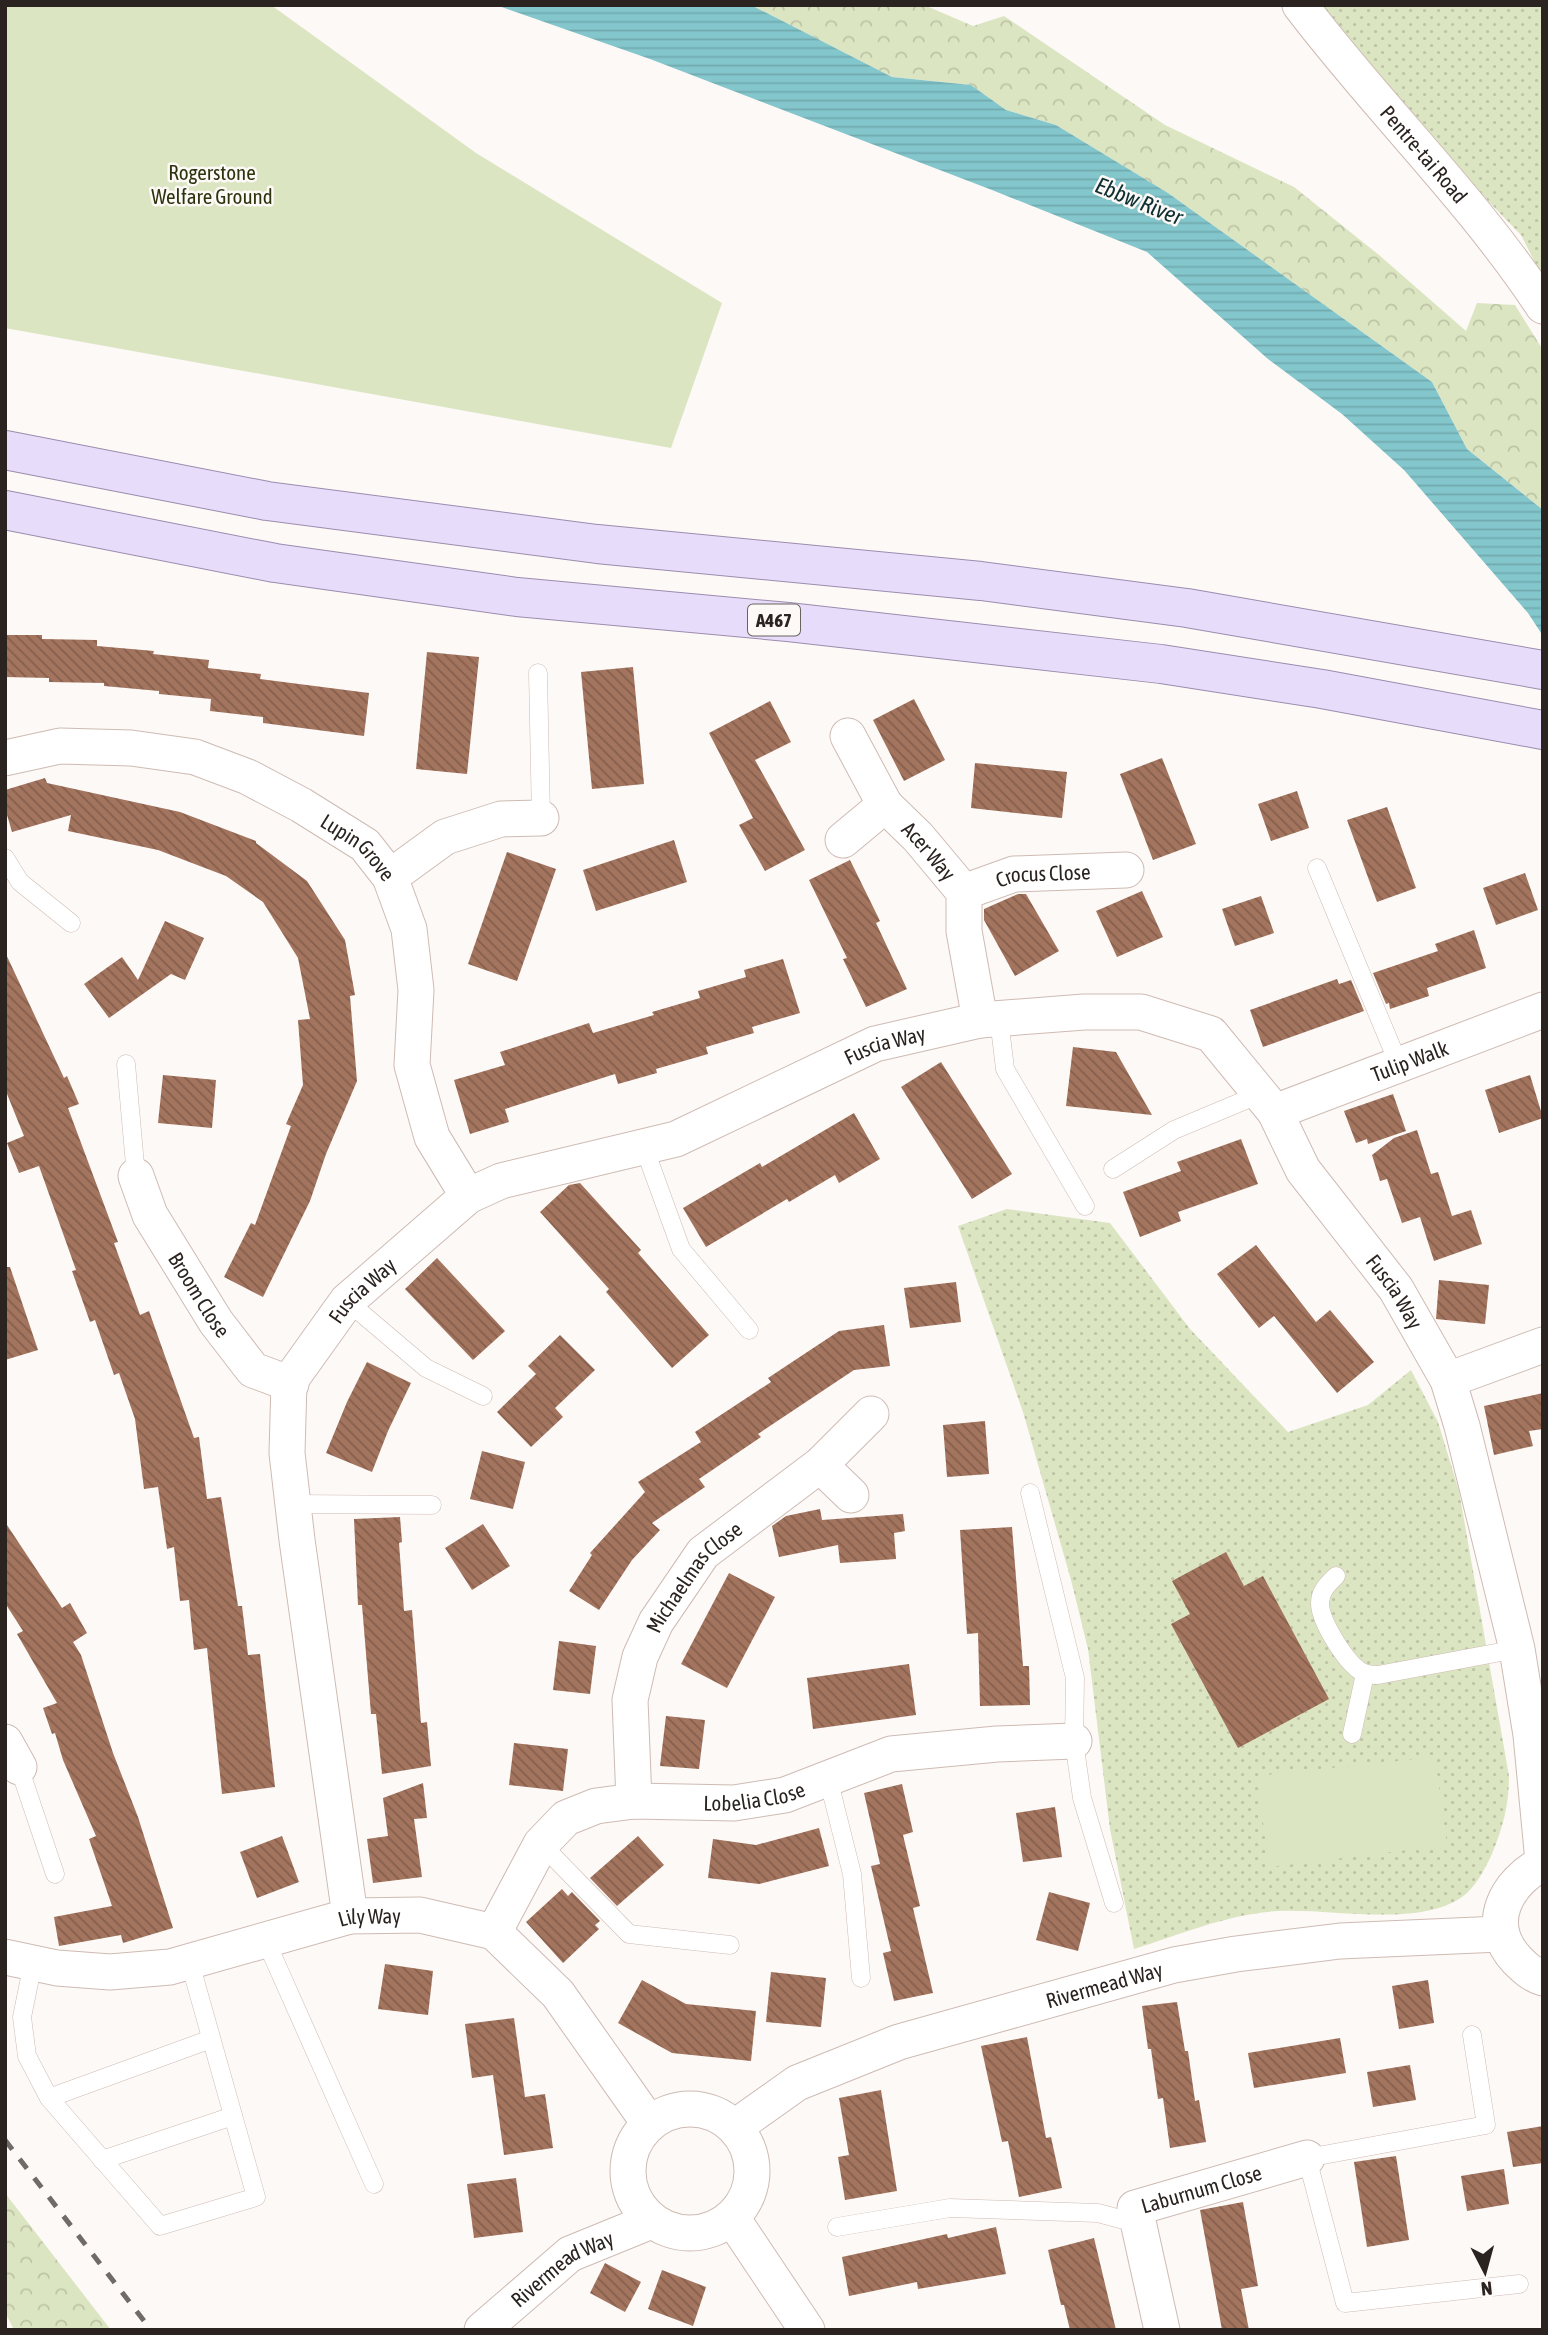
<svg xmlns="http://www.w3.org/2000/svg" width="1548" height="2335" font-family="'Asap Condensed',sans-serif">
	<defs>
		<pattern id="grass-dots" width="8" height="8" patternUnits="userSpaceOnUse" patternTransform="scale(1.75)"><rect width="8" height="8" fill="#dce5c2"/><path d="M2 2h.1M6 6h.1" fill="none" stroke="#bdc4a6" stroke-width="1.8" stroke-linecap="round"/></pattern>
		<pattern id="forest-crowns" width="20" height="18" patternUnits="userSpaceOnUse" patternTransform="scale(1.75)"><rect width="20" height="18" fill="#dce5c2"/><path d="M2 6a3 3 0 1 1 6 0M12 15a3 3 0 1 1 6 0" fill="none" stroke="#bdc4a6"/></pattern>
		<pattern id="water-rules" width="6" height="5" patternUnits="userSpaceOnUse" patternTransform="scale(1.75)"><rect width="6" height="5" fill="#83c6cc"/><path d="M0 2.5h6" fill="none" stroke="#71aaaf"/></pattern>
		<pattern id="building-back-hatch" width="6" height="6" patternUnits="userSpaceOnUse" patternTransform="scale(1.75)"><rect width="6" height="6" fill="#a3745e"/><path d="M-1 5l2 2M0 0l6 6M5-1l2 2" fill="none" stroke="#855f4d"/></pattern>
	</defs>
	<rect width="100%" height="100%" fill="#fdf9f7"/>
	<g fill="url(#grass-dots)">
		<path d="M 1318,5 L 1543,5 L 1543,278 L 1521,235 L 1407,117 Z"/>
		<path d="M 1007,1209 L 1110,1223 L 1190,1329 L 1288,1432 L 1368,1405 L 1411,1370 L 1438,1422 L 1459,1491 L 1509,1776 C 1509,1805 1503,1827 1492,1854 C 1485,1869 1475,1888 1462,1897 C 1418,1928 1331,1908 1278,1911 C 1227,1914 1182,1934 1134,1949 L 1110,1829 L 1088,1649 L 1071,1580 L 1023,1412 L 958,1226 Z"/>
	</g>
	<g fill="url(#forest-crowns)">
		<path d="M 751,5 L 924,5 L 973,26 L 1004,16 L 1165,125 L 1294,187 L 1379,255 L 1466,331 L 1477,303 L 1515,305 L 1543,350 L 1543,510 L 1467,449 L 1432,382 L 1168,193 L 1056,125 L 1006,110 L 971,85 L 892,77 Z"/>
		<path d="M 5,2193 L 111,2330 L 14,2330 L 5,2312 Z"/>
	</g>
	<g fill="#dce5c2">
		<path d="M 5,5 L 271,5 L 476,153 L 722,303 L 671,448 L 5,328 Z"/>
		<path d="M 1435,1757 L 1447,1845 L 1269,1867 L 1257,1776 Z"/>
	</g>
	<path fill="url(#water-rules)" d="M 496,5 L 751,5 L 892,77 L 971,85 L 1006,110 L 1056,125 L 1168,193 L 1432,382 L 1467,449 L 1543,510 L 1543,636 L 1528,613 L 1404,470 L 1342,414 L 1268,359 L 1147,252 L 992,190 L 650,59 Z"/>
	<g fill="url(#building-back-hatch)">
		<path d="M 5,635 L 42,635 L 42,639 L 97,640 L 97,646 L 154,651 L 153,654 L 209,660 L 208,668 L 261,674 L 260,679 L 369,693 L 364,736 L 263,723 L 263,717 L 210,711 L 211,699 L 159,694 L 159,691 L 104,686 L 104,683 L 49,682 L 49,678 L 5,677 Z"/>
		<path d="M 427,652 L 479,657 L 467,774 L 416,769 Z"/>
		<path d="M 633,667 L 644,784 L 592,789 L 581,672 Z"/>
		<path d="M 914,699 L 945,760 L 904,781 L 873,720 Z"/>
		<path d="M 770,701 L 791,742 L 755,760 L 805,850 L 765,871 L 739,825 L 753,818 L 709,733 Z"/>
		<path d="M 1162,758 L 1196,844 L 1153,860 L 1120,774 Z"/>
		<path d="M 975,763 L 1067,772 L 1062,818 L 971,808 Z"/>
		<path d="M 45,778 L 47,783 L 180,812 L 256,841 L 256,843 L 307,881 L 345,940 L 355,995 L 350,996 L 357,1081 L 326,1154 L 310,1201 L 263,1297 L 224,1277 L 251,1223 L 255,1225 L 291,1126 L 286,1124 L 303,1085 L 298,1020 L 310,1019 L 298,958 L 263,902 L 226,876 L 158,850 L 68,831 L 71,815 L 12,832 L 5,808 L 5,790 Z"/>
		<path d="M 1297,791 L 1309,828 L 1271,841 L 1258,804 Z"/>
		<path d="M 1387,807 L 1416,888 L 1377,902 L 1347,820 Z"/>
		<path d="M 674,840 L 687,882 L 596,911 L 583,870 Z"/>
		<path d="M 507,852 L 556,869 L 517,981 L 468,964 Z"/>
		<path d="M 850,860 L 880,921 L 876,923 L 907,989 L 866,1007 L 843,959 L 847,958 L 809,880 Z"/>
		<path d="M 1525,873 L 1538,910 L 1496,925 L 1483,888 Z"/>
		<path d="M 1142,891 L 1163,937 L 1117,957 L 1096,911 Z"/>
		<path d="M 1018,894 L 1026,894 L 1059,951 L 1015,976 L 984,920 L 984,909 Z"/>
		<path d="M 1261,896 L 1274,933 L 1235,946 L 1222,909 Z"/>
		<path d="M 165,921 L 204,938 L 185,980 L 171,974 L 109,1018 L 84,984 L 122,957 L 138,980 Z"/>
		<path d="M 1474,930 L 1486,968 L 1427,988 L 1429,996 L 1390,1009 L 1389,1003 L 1386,1004 L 1373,973 L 1438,951 L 1435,944 Z"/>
		<path d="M 5,952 L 64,1078 L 67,1076 L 79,1104 L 68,1108 L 118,1242 L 114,1243 L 140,1315 L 149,1311 L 194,1438 L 199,1437 L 207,1499 L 221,1497 L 238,1606 L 242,1606 L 248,1655 L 260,1654 L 275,1787 L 222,1794 L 207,1648 L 194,1650 L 189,1600 L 180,1601 L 174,1547 L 167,1549 L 158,1487 L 144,1489 L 135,1419 L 119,1373 L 114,1375 L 95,1320 L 90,1322 L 72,1271 L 76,1270 L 39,1166 L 19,1173 L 7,1143 L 24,1136 L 5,1089 Z"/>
		<path d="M 783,959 L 800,1013 L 752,1027 L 754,1033 L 706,1047 L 708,1054 L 656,1069 L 657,1073 L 618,1084 L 615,1074 L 505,1109 L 509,1122 L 470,1134 L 454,1080 L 505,1065 L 500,1052 L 589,1023 L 593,1033 L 654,1015 L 652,1012 L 700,998 L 698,991 L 746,977 L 744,970 Z"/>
		<path d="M 1337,979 L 1339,984 L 1351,980 L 1364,1011 L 1263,1047 L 1250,1010 Z"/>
		<path d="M 1073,1047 L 1116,1052 L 1152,1115 L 1066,1106 Z"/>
		<path d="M 941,1062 L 1012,1174 L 972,1199 L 901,1087 Z"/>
		<path d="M 163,1075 L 216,1080 L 212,1128 L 158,1123 Z"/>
		<path d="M 1530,1075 L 1543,1118 L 1499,1133 L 1485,1090 Z"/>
		<path d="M 1393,1094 L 1406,1131 L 1368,1144 L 1367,1139 L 1356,1143 L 1344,1111 Z"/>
		<path d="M 854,1113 L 880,1159 L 839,1183 L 835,1175 L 789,1202 L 787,1199 L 706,1247 L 683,1208 L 760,1163 L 762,1167 Z"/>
		<path d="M 1417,1130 L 1431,1174 L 1438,1172 L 1452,1216 L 1471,1210 L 1482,1244 L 1434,1261 L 1420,1217 L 1402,1223 L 1387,1179 L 1380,1181 L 1372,1155 L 1394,1138 Z"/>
		<path d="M 1241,1139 L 1258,1184 L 1178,1212 L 1181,1221 L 1140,1237 L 1123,1192 L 1181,1171 L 1177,1162 Z"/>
		<path d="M 580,1183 L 641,1250 L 638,1253 L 709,1335 L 672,1368 L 606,1292 L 609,1289 L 540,1212 L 569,1185 Z"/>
		<path d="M 1256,1245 L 1316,1322 L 1330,1310 L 1374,1362 L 1337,1393 L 1274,1316 L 1259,1328 L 1217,1274 Z"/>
		<path d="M 437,1258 L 505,1331 L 473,1360 L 405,1289 Z"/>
		<path d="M 5,1267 L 10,1267 L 38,1350 L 5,1360 Z"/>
		<path d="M 1439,1280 L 1489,1285 L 1485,1324 L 1436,1319 Z"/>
		<path d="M 956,1282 L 961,1322 L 910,1328 L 904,1288 Z"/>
		<path d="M 884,1325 L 890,1366 L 854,1370 L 758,1434 L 761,1437 L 699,1479 L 705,1487 L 652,1523 L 660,1530 L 632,1560 L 599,1610 L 569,1591 L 592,1555 L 590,1553 L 645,1492 L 638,1482 L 701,1442 L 695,1432 L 771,1382 L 768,1378 L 839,1331 Z"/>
		<path d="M 560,1335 L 595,1370 L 555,1408 L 563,1417 L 531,1447 L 497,1412 L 536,1374 L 528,1366 Z"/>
		<path d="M 367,1362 L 411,1383 L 388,1431 L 372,1472 L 326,1453 L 347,1402 Z"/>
		<path d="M 1543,1393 L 1543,1429 L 1529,1431 L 1533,1446 L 1494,1455 L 1484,1406 Z"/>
		<path d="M 985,1421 L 989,1474 L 947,1477 L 943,1425 Z"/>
		<path d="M 482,1451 L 525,1462 L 513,1509 L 470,1499 Z"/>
		<path d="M 820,1509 L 822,1520 L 903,1514 L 905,1531 L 894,1533 L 896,1559 L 840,1563 L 838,1545 L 779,1557 L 772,1526 L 786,1516 Z"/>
		<path d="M 400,1517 L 402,1542 L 399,1543 L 404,1611 L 412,1610 L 421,1723 L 427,1722 L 431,1766 L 382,1774 L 376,1714 L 371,1714 L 362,1605 L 358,1605 L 354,1519 Z"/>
		<path d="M 5,1522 L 62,1608 L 70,1603 L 87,1633 L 73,1642 L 81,1655 L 113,1753 L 138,1817 L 173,1928 L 123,1943 L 121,1935 L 59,1946 L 54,1917 L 112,1906 L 89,1839 L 96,1836 L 63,1760 L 55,1733 L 52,1734 L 43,1708 L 57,1703 L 17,1634 L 23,1631 L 5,1603 Z"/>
		<path d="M 483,1524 L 510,1566 L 472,1590 L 445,1548 Z"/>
		<path d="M 1012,1527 L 1023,1666 L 1029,1666 L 1030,1705 L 980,1706 L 978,1633 L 967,1634 L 960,1530 Z"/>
		<path d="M 1226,1552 L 1244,1586 L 1263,1576 L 1329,1699 L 1238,1748 L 1171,1624 L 1190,1614 L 1172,1581 Z"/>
		<path d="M 729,1573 L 775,1597 L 727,1688 L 681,1664 Z"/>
		<path d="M 559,1641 L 596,1646 L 590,1694 L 553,1690 Z"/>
		<path d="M 909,1664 L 916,1715 L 813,1729 L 807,1678 Z"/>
		<path d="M 666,1716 L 705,1720 L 699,1769 L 660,1766 Z"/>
		<path d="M 514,1743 L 568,1749 L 563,1791 L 509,1785 Z"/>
		<path d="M 423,1783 L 427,1818 L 414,1819 L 422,1877 L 373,1883 L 367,1839 L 388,1836 L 383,1798 Z"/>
		<path d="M 902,1784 L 913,1832 L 903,1835 L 920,1906 L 913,1908 L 933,1993 L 894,2001 L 883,1953 L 891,1951 L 871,1866 L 880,1864 L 864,1793 Z"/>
		<path d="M 1055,1807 L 1062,1857 L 1023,1862 L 1016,1813 Z"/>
		<path d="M 819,1828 L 829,1866 L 759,1884 L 708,1878 L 713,1839 L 756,1845 Z"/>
		<path d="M 282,1836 L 299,1882 L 257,1898 L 240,1852 Z"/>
		<path d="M 638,1836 L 664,1865 L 617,1906 L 590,1878 Z"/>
		<path d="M 562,1889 L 568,1896 L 572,1892 L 600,1921 L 595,1925 L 599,1929 L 563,1963 L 526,1922 Z"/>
		<path d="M 1049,1892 L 1090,1903 L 1078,1951 L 1036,1940 Z"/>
		<path d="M 385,1964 L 433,1971 L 428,2015 L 378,2009 Z"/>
		<path d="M 771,1972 L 826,1978 L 821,2027 L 766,2022 Z"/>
		<path d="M 642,1980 L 686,2004 L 756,2011 L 751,2061 L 672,2053 L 618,2023 Z"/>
		<path d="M 1428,1980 L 1434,2023 L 1399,2029 L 1392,1986 Z"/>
		<path d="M 1177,2002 L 1185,2051 L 1188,2051 L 1195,2101 L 1199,2100 L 1206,2142 L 1170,2148 L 1163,2098 L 1158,2099 L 1151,2049 L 1148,2049 L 1142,2006 Z"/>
		<path d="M 514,2018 L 525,2097 L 545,2094 L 553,2148 L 504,2155 L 493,2075 L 472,2078 L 465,2024 Z"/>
		<path d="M 1027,2037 L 1046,2138 L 1051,2137 L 1062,2188 L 1019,2197 L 1008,2141 L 1002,2142 L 981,2046 Z"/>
		<path d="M 1340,2038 L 1346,2073 L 1254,2088 L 1248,2053 Z"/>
		<path d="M 1410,2065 L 1416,2100 L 1373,2107 L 1367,2072 Z"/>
		<path d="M 881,2090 L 897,2191 L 845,2200 L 838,2157 L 849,2155 L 839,2098 Z"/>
		<path d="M 1543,2126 L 1543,2163 L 1513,2167 L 1507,2132 Z"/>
		<path d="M 1396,2156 L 1409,2240 L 1367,2247 L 1354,2162 Z"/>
		<path d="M 1504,2169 L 1509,2204 L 1467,2211 L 1461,2176 Z"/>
		<path d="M 516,2178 L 523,2232 L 474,2238 L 467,2184 Z"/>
		<path d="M 1243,2202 L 1258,2286 L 1241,2289 L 1249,2330 L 1222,2330 L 1200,2210 Z"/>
		<path d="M 996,2227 L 1006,2274 L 918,2289 L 917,2282 L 849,2296 L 842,2257 L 947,2234 L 948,2238 Z"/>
		<path d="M 1094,2238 L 1116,2330 L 1070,2330 L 1064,2305 L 1061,2305 L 1048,2250 Z"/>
		<path d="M 605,2263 L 641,2282 L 625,2312 L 590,2293 Z"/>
		<path d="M 662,2270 L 706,2287 L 693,2326 L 648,2309 Z"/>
	</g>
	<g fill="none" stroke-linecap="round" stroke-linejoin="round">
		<defs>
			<g id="lane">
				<path d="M 538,673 L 541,818"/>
				<path d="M 5,858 L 20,882 L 71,923"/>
				<path d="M 1317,868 L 1399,1065"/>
				<path d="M 999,1019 L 1005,1069 L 1085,1206"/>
				<path d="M 126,1064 L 136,1176"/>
				<path d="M 644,1147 L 681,1249 L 749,1330"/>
				<path d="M 1113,1169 L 1174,1130 L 1260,1094"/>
				<path d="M 347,1301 L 426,1368 L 483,1396"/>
				<path d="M 1030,1493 L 1075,1678 L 1074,1741 L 1082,1798 L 1114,1903"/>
				<path d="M 293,1504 L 432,1505"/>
				<path d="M 1336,1576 C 1328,1584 1320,1591 1320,1603 C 1320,1621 1346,1663 1362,1672 C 1367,1675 1372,1675 1378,1675 L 1517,1649"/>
				<path d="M 1352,1734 L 1365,1674"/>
				<path d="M 19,1767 L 55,1874"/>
				<path d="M 828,1778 L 852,1874 L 861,1978"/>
				<path d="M 541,1844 L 629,1934 L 730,1945"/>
				<path d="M 266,1941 L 374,2184"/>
				<path d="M 33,1963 L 22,2017 L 27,2056 L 49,2098 L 160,2226 L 256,2197 L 190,1963"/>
				<path d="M 1472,2035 L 1486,2125 L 1307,2158 L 1345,2303 L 1519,2284"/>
				<path d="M 49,2098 L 211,2039"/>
				<path d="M 102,2160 L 233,2116"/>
				<path d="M 837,2227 L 950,2208 L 1098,2213 L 1139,2224"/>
			</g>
			<g id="street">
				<path id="s1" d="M 1300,5 C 1378,108 1471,197 1543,306"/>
				<path id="s2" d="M 848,736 L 885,805 L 918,837 L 964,892 L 964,931 L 980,1020"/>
				<path id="s3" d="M 5,758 L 60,746 L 131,748 L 195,757 L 248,777 L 301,805 L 365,845 L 390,877 L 409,929 L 416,990 L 412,1065 L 432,1137 L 468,1196"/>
				<path d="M 843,840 L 885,805"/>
				<path d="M 390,877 L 445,837 L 501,819 L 541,818"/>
				<path id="s4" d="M 964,892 L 1014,874 L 1126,870"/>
				<path id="s5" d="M 1275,1112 L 1543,1010"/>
				<path id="s6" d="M 136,1176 L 150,1215 L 216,1322 L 253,1370 L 291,1384"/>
				<path d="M 1448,1380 L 1543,1345"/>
				<path d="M 820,1465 L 851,1495"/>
				<path d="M 5,1742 L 19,1767"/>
				<path id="s7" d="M 634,1801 L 630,1700 L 640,1657 L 656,1622 L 703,1553 L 820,1465 L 871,1414"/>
				<path d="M 1543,1863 C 1506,1883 1483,1924 1517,1960 C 1525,1968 1531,1974 1543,1978"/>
				<path id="s8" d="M 350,1916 L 297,1540 L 287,1453 L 289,1382 L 347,1301 L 468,1196 L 501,1181 L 676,1139 L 875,1044 L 980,1020 L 1084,1012 L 1141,1012 L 1211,1034 L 1275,1112 L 1303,1170 L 1396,1289 L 1448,1380 L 1462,1426 L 1517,1649 L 1531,1735 L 1543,1861"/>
				<path id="s9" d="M 494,1932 L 541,1844 L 566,1818 L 596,1806 L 634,1801 L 734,1803 L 785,1795 L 891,1754 L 997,1744 L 1074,1741"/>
				<path id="s10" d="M 5,1957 L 57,1968 L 110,1972 L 170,1967 L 350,1916 L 420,1915 L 494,1932 L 558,1994 L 649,2123"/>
				<circle cx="690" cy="2171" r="62"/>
				<path id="s11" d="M 735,2127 L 797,2083 L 899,2042 L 1174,1965 L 1236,1954 L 1340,1941 L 1500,1934"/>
				<path d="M 732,2218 L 807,2330"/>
				<path id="s12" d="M 482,2330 L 570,2254 L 651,2221"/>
				<path id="s13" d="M 1162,2330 L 1135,2208 L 1307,2158"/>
			</g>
			<g id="primary">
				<path d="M 5,450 L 267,501 L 597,544 L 981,581 L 1187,608 L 1543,670"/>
				<path d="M 5,510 L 275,563 L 517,597 L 788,622 L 1161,664 L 1322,689 L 1543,730"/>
			</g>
		</defs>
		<use href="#lane" stroke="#cebbb3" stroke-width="19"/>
		<use href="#street" stroke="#cebbb3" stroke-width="37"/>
		<use href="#primary" stroke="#9c8cad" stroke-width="40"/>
		<use href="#lane" stroke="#fff" stroke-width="18"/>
		<use href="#street" stroke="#fff" stroke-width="35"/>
		<use href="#primary" stroke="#e8dcfb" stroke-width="38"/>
		<path stroke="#706a68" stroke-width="5" stroke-dasharray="12 12" stroke-linecap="butt" d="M 5,2140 L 151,2330"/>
	</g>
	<g text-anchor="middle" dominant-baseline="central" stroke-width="5" stroke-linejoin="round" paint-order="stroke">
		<rect fill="#fdf9f7" stroke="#696360" stroke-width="2" x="748" y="604.5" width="52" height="31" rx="5"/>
		<g font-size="19" font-weight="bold" fill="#2a2320">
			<text x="774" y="620">A467</text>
		</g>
		<g font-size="21" fill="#2a2320" stroke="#fdf9f7">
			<text stroke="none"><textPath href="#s1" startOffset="194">Pentre-tai Road</textPath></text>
			<text stroke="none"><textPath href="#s3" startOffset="380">Lupin Grove</textPath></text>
			<text stroke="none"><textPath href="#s2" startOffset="142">Acer Way</textPath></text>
			<text stroke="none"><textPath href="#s4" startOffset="82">Crocus Close</textPath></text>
			<text stroke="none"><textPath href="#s8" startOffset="1244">Fuscia Way</textPath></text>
			<text stroke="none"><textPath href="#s5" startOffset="144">Tulip Walk</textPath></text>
			<text stroke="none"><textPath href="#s8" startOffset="656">Fuscia Way</textPath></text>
			<text stroke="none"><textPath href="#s6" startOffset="135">Broom Close</textPath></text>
			<text stroke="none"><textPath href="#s8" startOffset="1895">Fuscia Way</textPath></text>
			<text stroke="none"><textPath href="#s7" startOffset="243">Michaelmas Close</textPath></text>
			<text stroke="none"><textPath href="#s9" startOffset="327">Lobelia Close</textPath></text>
			<text stroke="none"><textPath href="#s10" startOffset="373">Lily Way</textPath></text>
			<text stroke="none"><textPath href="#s11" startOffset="399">Rivermead Way</textPath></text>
			<text stroke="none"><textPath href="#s13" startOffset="194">Laburnum Close</textPath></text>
			<text stroke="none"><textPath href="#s12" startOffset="102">Rivermead Way</textPath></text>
		</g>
		<g font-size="21" fill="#2d340d" stroke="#fdf9f7">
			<text x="212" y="172">Rogerstone<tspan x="212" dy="24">Welfare Ground</tspan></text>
		</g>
		<g font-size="23" font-style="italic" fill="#0e3033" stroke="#fdf9f7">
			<text transform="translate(1139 201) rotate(22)">Ebbw River</text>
		</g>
	</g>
	<rect width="1548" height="2335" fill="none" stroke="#2a2320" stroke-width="14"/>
	<g transform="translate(1485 2272) rotate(174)" stroke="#fdf9f7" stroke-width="5" paint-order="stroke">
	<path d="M0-5L12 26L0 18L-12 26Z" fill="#2a2320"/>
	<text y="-10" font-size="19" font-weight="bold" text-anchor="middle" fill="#2a2320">N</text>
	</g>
</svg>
